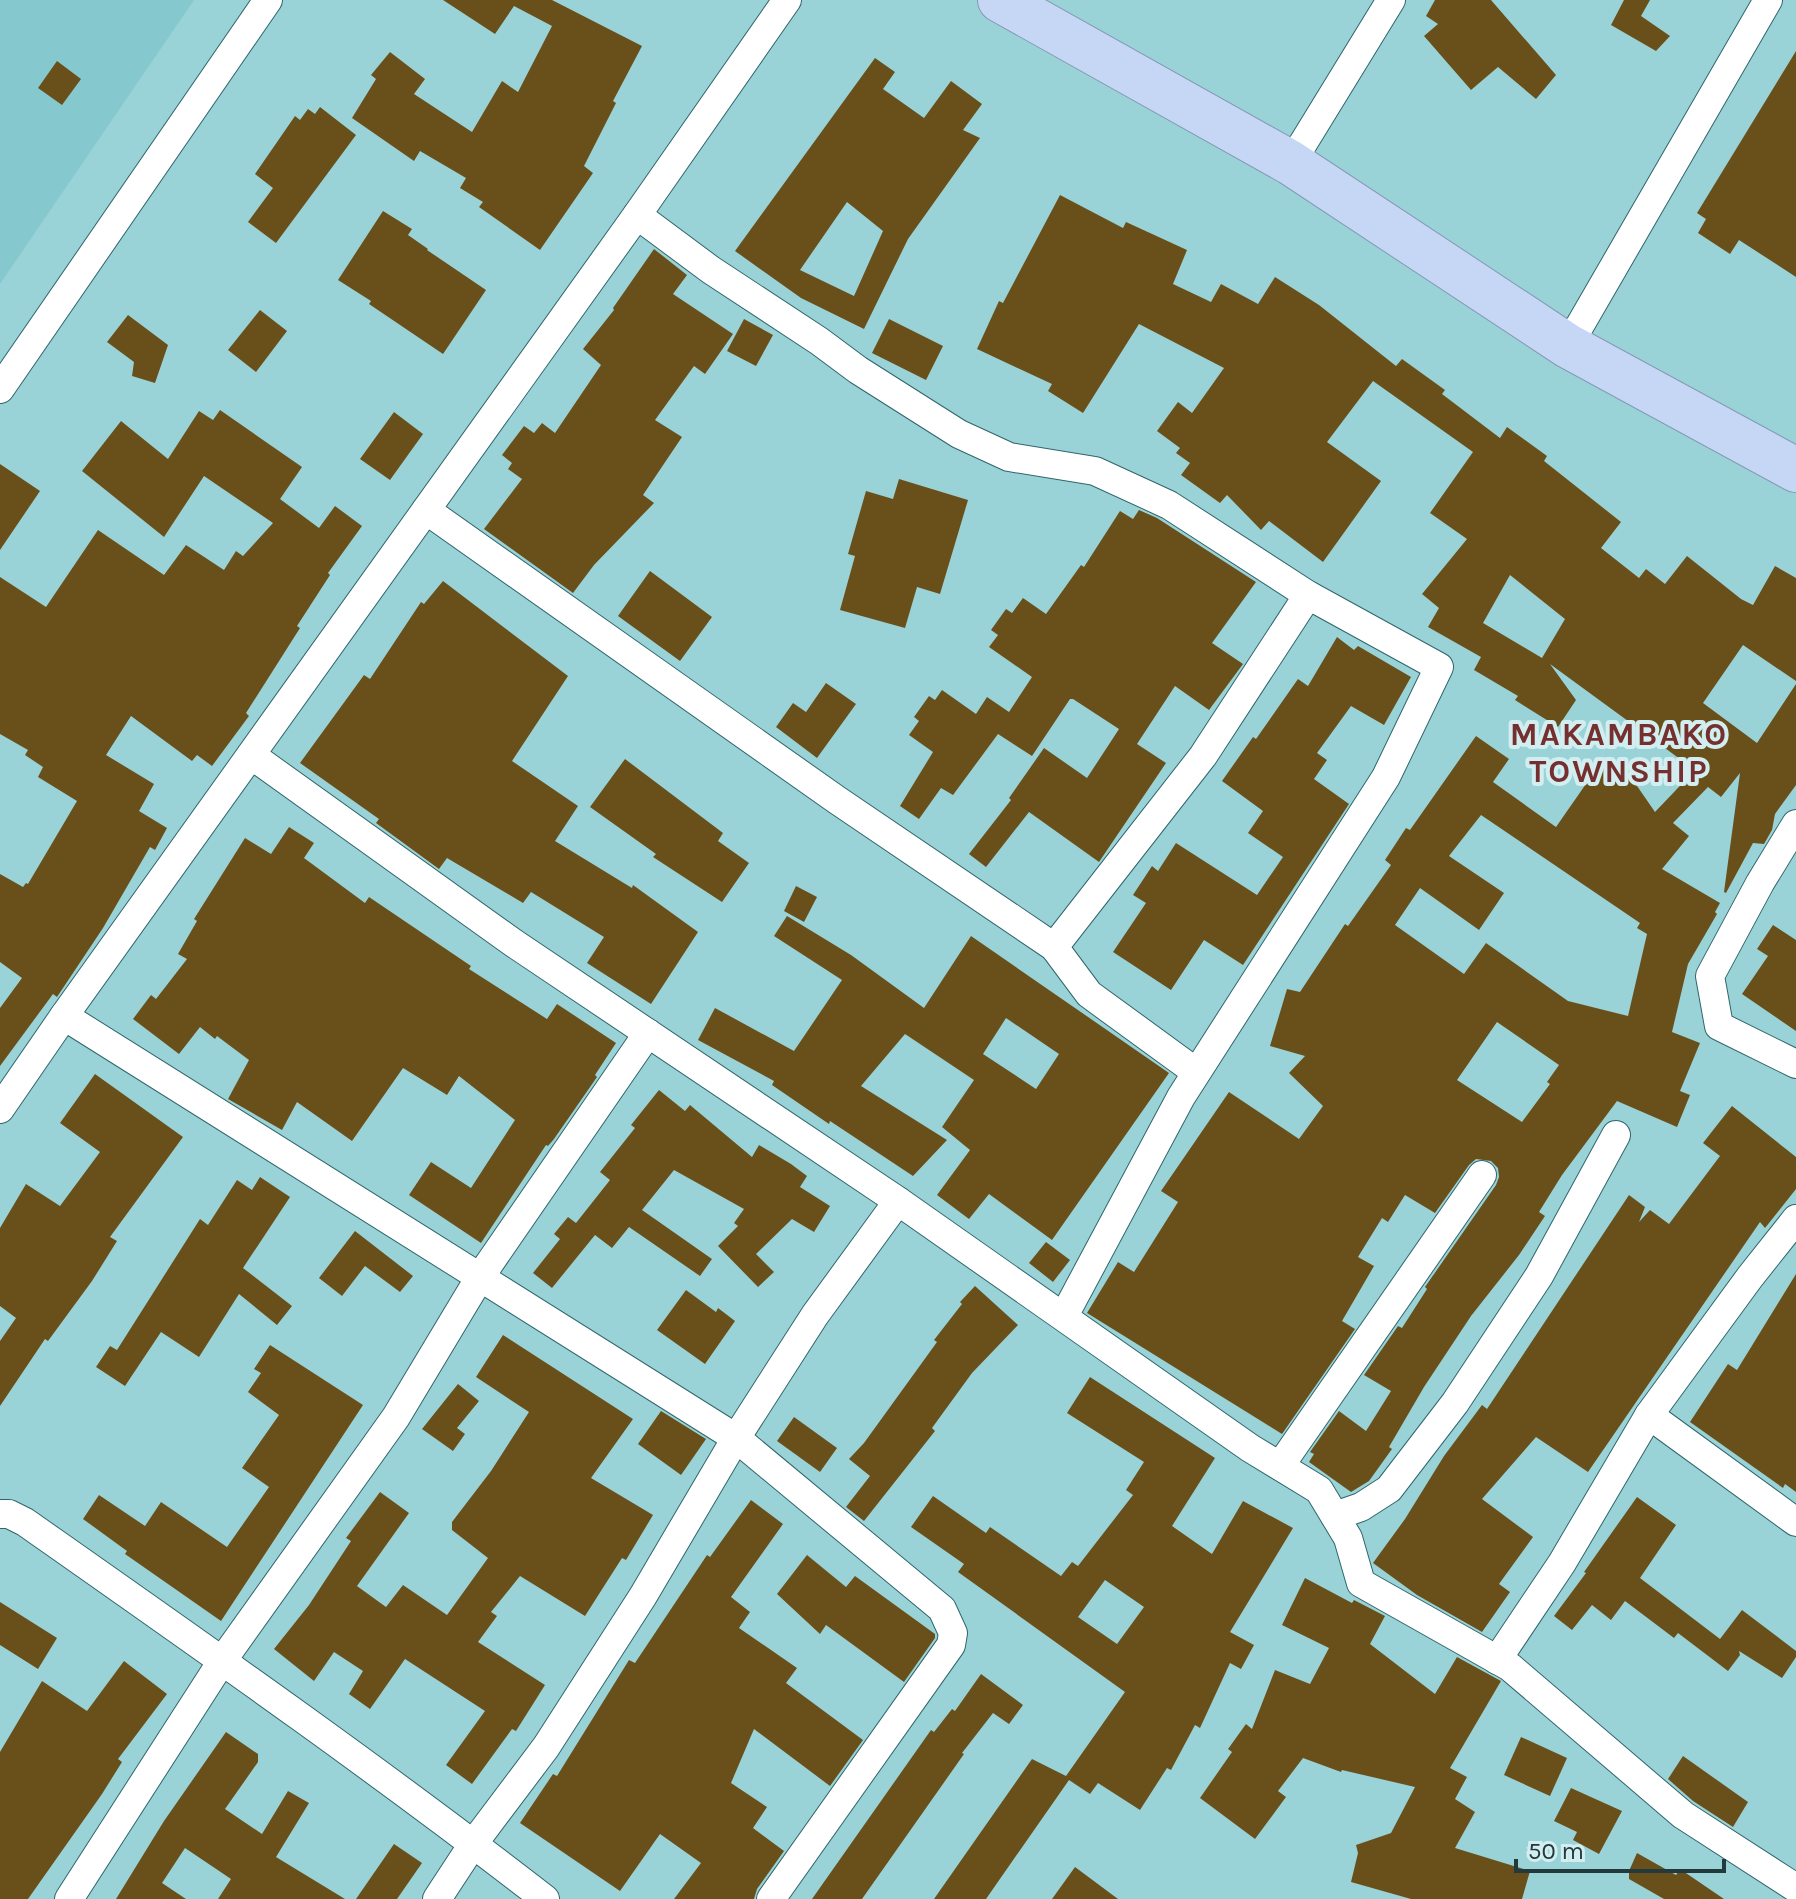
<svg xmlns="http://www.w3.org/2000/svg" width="1796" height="1899" font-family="Karla,sans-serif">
	<rect width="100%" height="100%" fill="#9ad3d7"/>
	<path fill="#85c9ce" d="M 0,0 L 194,0 L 0,284 Z"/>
	<g fill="#69501b" fill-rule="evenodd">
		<path d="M 443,0 L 552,0 L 642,46 L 613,101 L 616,103 L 584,166 L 593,173 L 540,250 L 479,207 L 483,202 L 460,188 L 466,178 L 420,151 L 414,161 L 352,118 L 376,79 L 371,75 L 390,52 L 425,79 L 414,94 L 472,132 L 502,81 L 518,92 L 552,26 L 514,6 L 495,34 Z"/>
		<path d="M 1435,0 L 1491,0 L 1556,75 L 1536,99 L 1498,67 L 1471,90 L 1424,36 L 1438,24 L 1426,16 Z"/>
		<path d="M 1624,0 L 1650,0 L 1641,16 L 1670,36 L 1656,51 L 1611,25 Z"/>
		<path d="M 1796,51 L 1796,277 L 1739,240 L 1730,254 L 1698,233 L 1706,219 L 1697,213 Z"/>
		<path d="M 875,58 L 895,72 L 883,89 L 924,118 L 951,81 L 982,104 L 963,130 L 980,138 L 908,239 L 864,329 L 801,298 L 735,251 ZM 847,202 L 883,231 L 854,296 L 800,270 Z"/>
		<path d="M 57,61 L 81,79 L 62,105 L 38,88 Z"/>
		<path d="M 320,107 L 356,135 L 276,243 L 248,222 L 273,188 L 255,174 L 295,116 L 300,120 L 308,109 L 315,114 Z"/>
		<path d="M 1060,195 L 1123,228 L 1126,222 L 1187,250 L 1173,284 L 1211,302 L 1221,284 L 1258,304 L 1275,277 L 1319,305 L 1396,366 L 1402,359 L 1445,390 L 1442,394 L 1500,438 L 1507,427 L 1547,456 L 1544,461 L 1621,522 L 1601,548 L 1639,578 L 1646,569 L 1665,584 L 1687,556 L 1741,599 L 1753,605 L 1775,566 L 1796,578 L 1796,681 L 1743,645 L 1703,703 L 1757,743 L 1796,684 L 1796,785 L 1775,814 L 1772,830 L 1764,844 L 1753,843 L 1726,893 L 1724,892 L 1740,773 L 1721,797 L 1708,787 L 1673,823 L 1689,836 L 1662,869 L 1720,903 L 1715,912 L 1717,914 L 1688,964 L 1672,1032 L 1700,1043 L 1680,1091 L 1690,1095 L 1677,1127 L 1617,1101 L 1562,1175 L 1539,1212 L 1545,1216 L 1519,1255 L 1471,1316 L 1424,1387 L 1389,1447 L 1392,1449 L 1369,1481 L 1351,1492 L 1309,1462 L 1314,1454 L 1310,1452 L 1339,1411 L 1366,1431 L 1391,1391 L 1364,1375 L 1398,1326 L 1402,1328 L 1427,1289 L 1425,1287 L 1496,1185 L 1499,1177 L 1498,1168 L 1491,1161 L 1476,1159 L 1469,1165 L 1435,1213 L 1405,1195 L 1388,1222 L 1382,1218 L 1358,1257 L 1374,1266 L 1342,1321 L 1355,1329 L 1282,1434 L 1087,1313 L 1118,1262 L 1134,1272 L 1178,1202 L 1161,1191 L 1229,1092 L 1299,1139 L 1323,1106 L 1289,1073 L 1305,1056 L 1270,1046 L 1287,989 L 1300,992 L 1345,924 L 1348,926 L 1391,865 L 1385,860 L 1406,828 L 1410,830 L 1476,736 L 1509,759 L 1493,782 L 1556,827 L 1588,781 L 1610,759 L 1635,783 L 1655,812 L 1695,770 L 1550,664 L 1576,700 L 1558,727 L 1515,700 L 1518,696 L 1474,670 L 1481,657 L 1428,627 L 1439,608 L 1422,594 L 1467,539 L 1430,513 L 1473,452 L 1373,381 L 1327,442 L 1381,481 L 1323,562 L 1269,521 L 1261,530 L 1227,495 L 1220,503 L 1181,475 L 1190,463 L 1176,453 L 1180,448 L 1157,431 L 1178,402 L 1192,413 L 1224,368 L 1139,324 L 1083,413 L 1048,391 L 1052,384 L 977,349 L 999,301 L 1003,303 ZM 1510,575 L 1565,619 L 1542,658 L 1483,623 ZM 1481,815 L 1640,923 L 1637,928 L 1647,934 L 1628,1016 L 1568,1001 L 1486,943 L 1464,974 L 1395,925 L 1420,888 L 1479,930 L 1504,893 L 1449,856 ZM 1497,1022 L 1559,1065 L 1547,1082 L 1550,1084 L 1522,1122 L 1457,1080 Z"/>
		<path d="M 383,211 L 412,229 L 408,235 L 428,249 L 427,250 L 486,290 L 443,354 L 369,304 L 371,301 L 338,280 Z"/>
		<path d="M 654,249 L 687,275 L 673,294 L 733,334 L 705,374 L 694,366 L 655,420 L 682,437 L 643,495 L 654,503 L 594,565 L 573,593 L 484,529 L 522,479 L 508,469 L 512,463 L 502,455 L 524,426 L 534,433 L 542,423 L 555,433 L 601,365 L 583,349 L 614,310 L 613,308 Z"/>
		<path d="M 260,310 L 287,331 L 256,372 L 228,350 Z"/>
		<path d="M 128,315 L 168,345 L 155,383 L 132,376 L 134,362 L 107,342 Z"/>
		<path d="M 744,319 L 773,335 L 756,366 L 727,351 Z"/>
		<path d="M 889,319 L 943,346 L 926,380 L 872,353 Z"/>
		<path d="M 220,410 L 302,467 L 280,499 L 319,528 L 335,506 L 362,526 L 328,573 L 330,575 L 297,626 L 300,628 L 246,713 L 249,716 L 212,766 L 197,755 L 192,761 L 131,716 L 106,755 L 154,784 L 139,811 L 167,828 L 155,850 L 150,847 L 103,928 L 57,997 L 53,994 L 0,1066 L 0,1008 L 22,978 L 0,962 L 0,874 L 23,887 L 26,883 L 28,884 L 77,801 L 38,777 L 43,767 L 25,755 L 28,750 L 0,734 L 0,577 L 46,607 L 98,530 L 164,575 L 186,545 L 224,570 L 236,551 L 243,556 L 273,523 L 204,476 L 164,537 L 82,471 L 121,421 L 168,459 L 199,411 L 213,420 Z"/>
		<path d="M 394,412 L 423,434 L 390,480 L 360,459 Z"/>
		<path d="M 0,464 L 40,491 L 0,550 Z"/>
		<path d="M 899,479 L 968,500 L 940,594 L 917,587 L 905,628 L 840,610 L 855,556 L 848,554 L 866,491 L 893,499 Z"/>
		<path d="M 1139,510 L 1157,518 L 1256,582 L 1212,643 L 1243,664 L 1209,710 L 1175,686 L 1137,744 L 1166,763 L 1099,862 L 1029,812 L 986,867 L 969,854 L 1011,800 L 1009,798 L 1044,748 L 1087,778 L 1119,729 L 1073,699 L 1070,699 L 1032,756 L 998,734 L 953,795 L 941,788 L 919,819 L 900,806 L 933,752 L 909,735 L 919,721 L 914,717 L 929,696 L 935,700 L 942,690 L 976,714 L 987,697 L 1009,712 L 1032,677 L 989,647 L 998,635 L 991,630 L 1006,609 L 1012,613 L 1023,598 L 1046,614 L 1081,565 L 1084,567 L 1120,511 L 1133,519 Z"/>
		<path d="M 650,571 L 712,617 L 680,661 L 618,616 Z"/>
		<path d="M 443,581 L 568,676 L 512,761 L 578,806 L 555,841 L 632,888 L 633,885 L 698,932 L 651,1004 L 587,963 L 604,937 L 531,892 L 523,903 L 447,858 L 439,869 L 376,823 L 379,819 L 300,763 L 364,675 L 370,679 L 421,602 L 424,604 Z"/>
		<path d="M 1337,637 L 1354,650 L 1358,646 L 1411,677 L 1384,725 L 1351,706 L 1317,753 L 1327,760 L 1314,779 L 1349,804 L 1243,965 L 1204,940 L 1171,990 L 1113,952 L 1146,903 L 1133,895 L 1152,866 L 1158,871 L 1176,843 L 1257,895 L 1283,857 L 1248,833 L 1263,811 L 1222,781 L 1253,737 L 1256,739 L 1298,679 L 1308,686 Z"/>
		<path d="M 826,683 L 856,704 L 817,758 L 776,727 L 793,703 L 806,712 Z"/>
		<path d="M 625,759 L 723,833 L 718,841 L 749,863 L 722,902 L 653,857 L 656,854 L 590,807 Z"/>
		<path d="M 289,827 L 314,843 L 304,858 L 365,903 L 369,897 L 471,966 L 469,969 L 547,1019 L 557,1004 L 616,1043 L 595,1075 L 597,1077 L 554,1139 L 548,1146 L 546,1145 L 481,1243 L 409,1195 L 431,1162 L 471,1188 L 515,1120 L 459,1076 L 447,1095 L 403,1068 L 352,1141 L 297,1102 L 282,1130 L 228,1099 L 249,1060 L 217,1036 L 215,1039 L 200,1027 L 179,1054 L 133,1019 L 151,995 L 156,999 L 187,959 L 178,954 L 197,921 L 194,919 L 245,838 L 271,854 Z"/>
		<path d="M 796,886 L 817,897 L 804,922 L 784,911 Z"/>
		<path d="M 787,916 L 851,955 L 924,1008 L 971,936 L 1169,1073 L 1052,1240 L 989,1194 L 969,1219 L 937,1195 L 970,1150 L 942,1127 L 974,1080 L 905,1034 L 861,1086 L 947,1140 L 913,1176 L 830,1121 L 829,1124 L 772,1085 L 774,1081 L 698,1040 L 715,1008 L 794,1051 L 842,980 L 774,936 ZM 1006,1018 L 1059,1054 L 1036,1089 L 983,1054 Z"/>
		<path d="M 1773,925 L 1796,940 L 1796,1031 L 1742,994 L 1768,956 L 1757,949 Z"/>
		<path d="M 95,1074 L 183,1137 L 110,1237 L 117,1241 L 92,1281 L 48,1341 L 45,1339 L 0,1406 L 0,1341 L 16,1318 L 0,1306 L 0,1228 L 26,1184 L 60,1206 L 100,1152 L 60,1123 Z"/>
		<path d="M 659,1090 L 685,1111 L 690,1105 L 752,1157 L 759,1145 L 791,1164 L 807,1176 L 800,1187 L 830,1206 L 814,1232 L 792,1219 L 756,1254 L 774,1272 L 758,1287 L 718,1246 L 738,1226 L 734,1223 L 744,1209 L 674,1170 L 642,1210 L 712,1259 L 700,1276 L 629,1227 L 612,1248 L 595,1235 L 552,1288 L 533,1273 L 560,1239 L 554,1234 L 568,1217 L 576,1223 L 610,1180 L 600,1172 L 635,1128 L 631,1125 Z"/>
		<path d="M 1732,1106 L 1796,1157 L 1796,1189 L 1765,1228 L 1760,1222 L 1588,1472 L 1536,1437 L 1482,1499 L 1533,1537 L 1499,1584 L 1510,1592 L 1482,1632 L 1417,1595 L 1373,1563 L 1405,1519 L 1444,1456 L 1482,1405 L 1487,1409 L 1629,1195 L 1645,1207 L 1639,1222 L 1650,1210 L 1669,1224 L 1720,1156 L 1703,1143 Z"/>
		<path d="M 260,1177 L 290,1197 L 243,1268 L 292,1306 L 277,1325 L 239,1294 L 199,1357 L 161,1332 L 125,1386 L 96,1367 L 110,1346 L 117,1350 L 200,1219 L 208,1225 L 237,1180 L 252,1190 Z"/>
		<path d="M 355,1231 L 413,1276 L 400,1292 L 365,1266 L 342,1296 L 319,1278 Z"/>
		<path d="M 1046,1242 L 1070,1260 L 1053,1282 L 1029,1263 Z"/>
		<path d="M 1796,1274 L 1796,1492 L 1785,1484 L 1783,1488 L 1690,1422 L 1728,1364 L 1737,1370 Z"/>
		<path d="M 975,1286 L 1018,1325 L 972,1373 L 932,1428 L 935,1431 L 864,1521 L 846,1507 L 870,1476 L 849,1459 L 864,1443 L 937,1342 L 934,1340 L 962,1304 L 960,1302 Z"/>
		<path d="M 686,1290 L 716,1312 L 718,1308 L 735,1321 L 705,1364 L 657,1330 Z"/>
		<path d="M 503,1335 L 633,1419 L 591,1478 L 653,1515 L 626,1560 L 622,1558 L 585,1616 L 520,1576 L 491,1612 L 497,1616 L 478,1642 L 545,1685 L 516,1731 L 512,1729 L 472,1784 L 446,1765 L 485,1711 L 405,1659 L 370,1709 L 349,1694 L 363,1671 L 334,1652 L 314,1681 L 274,1649 L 309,1605 L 351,1541 L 346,1538 L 380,1492 L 409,1513 L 357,1586 L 386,1607 L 403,1585 L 447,1615 L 488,1558 L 452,1530 L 452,1522 L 491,1471 L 529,1412 L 476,1377 Z"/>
		<path d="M 270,1345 L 363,1405 L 221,1621 L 125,1554 L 127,1551 L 83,1519 L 99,1495 L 145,1526 L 161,1502 L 227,1547 L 269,1487 L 242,1468 L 279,1415 L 248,1392 L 261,1373 L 254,1369 Z"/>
		<path d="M 1090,1377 L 1215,1458 L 1172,1526 L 1212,1554 L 1243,1501 L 1293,1528 L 1230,1632 L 1254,1645 L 1241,1669 L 1230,1663 L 1200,1728 L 1195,1725 L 1171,1770 L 1167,1768 L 1140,1810 L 1098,1783 L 1090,1794 L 1069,1780 L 986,1899 L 934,1899 L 1032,1759 L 1066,1776 L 1125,1692 L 958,1572 L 964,1564 L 911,1527 L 933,1496 L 986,1533 L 990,1527 L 1061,1576 L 1072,1562 L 1078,1566 L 1133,1495 L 1126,1490 L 1144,1462 L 1067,1413 ZM 1105,1580 L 1144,1607 L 1117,1644 L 1078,1617 Z"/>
		<path d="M 458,1384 L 479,1401 L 457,1428 L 465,1434 L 453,1451 L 422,1429 Z"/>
		<path d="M 661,1411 L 706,1439 L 681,1475 L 638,1444 Z"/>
		<path d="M 794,1417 L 837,1448 L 820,1472 L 777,1441 Z"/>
		<path d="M 1637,1497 L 1676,1525 L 1640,1578 L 1720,1639 L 1742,1610 L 1796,1651 L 1796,1657 L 1782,1678 L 1739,1651 L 1740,1655 L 1728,1671 L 1678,1633 L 1674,1638 L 1625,1601 L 1611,1620 L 1592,1605 L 1572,1630 L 1554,1616 L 1586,1573 L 1584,1572 Z"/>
		<path d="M 751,1500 L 783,1524 L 731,1597 L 750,1612 L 739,1628 L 797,1668 L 786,1683 L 863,1740 L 830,1786 L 754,1729 L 731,1783 L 767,1807 L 753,1828 L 784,1851 L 757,1889 L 754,1899 L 674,1899 L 701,1863 L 660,1834 L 620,1891 L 520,1823 L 553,1774 L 557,1776 L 629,1660 L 635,1663 L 707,1555 L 710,1557 Z"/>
		<path d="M 807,1555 L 846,1587 L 855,1576 L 935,1634 L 935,1638 L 904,1682 L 826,1625 L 820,1634 L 777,1594 Z"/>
		<path d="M 1305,1578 L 1352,1603 L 1354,1600 L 1385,1616 L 1370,1644 L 1435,1694 L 1457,1657 L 1501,1681 L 1450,1768 L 1467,1777 L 1455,1799 L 1475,1812 L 1455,1848 L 1530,1871 L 1522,1899 L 1411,1899 L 1351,1882 L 1358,1853 L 1356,1845 L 1391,1833 L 1415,1787 L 1342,1770 L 1341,1772 L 1303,1758 L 1278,1791 L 1286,1797 L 1255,1839 L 1200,1798 L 1232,1752 L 1228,1749 L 1246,1724 L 1252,1729 L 1275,1670 L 1310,1684 L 1329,1648 L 1282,1625 Z"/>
		<path d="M 0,1602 L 57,1638 L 38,1669 L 0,1645 Z"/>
		<path d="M 124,1661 L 167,1694 L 118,1759 L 122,1762 L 102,1794 L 28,1899 L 0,1899 L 0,1752 L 42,1681 L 87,1711 Z"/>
		<path d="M 981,1674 L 1023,1705 L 1009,1724 L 993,1713 L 962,1753 L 964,1754 L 862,1899 L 812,1899 L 931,1730 L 934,1732 L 952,1709 L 955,1711 Z"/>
		<path d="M 226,1732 L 258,1754 L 258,1762 L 225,1809 L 262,1834 L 288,1791 L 309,1803 L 276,1857 L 345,1899 L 218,1899 L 231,1879 L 185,1848 L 162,1883 L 186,1899 L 116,1899 L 164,1821 Z"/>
		<path d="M 1521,1737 L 1567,1758 L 1550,1796 L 1504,1775 Z"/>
		<path d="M 1683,1756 L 1748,1802 L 1733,1827 L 1693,1801 L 1668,1779 Z"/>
		<path d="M 1571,1788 L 1622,1811 L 1599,1854 L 1573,1840 L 1577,1832 L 1554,1821 Z"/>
		<path d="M 394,1844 L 422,1863 L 397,1899 L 356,1899 Z"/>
		<path d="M 1637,1853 L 1676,1875 L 1680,1869 L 1724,1899 L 1664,1899 L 1629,1879 L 1629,1871 Z"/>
		<path d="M 1075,1867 L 1118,1899 L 1052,1899 Z"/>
	</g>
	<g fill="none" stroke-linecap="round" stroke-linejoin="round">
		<defs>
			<g id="minor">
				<path d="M 1291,163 L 1391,0"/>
				<path d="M 1568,346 L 1768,0"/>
				<path d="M 0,389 L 268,0"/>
				<path d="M 426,510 L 837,800 L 1054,947 L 1203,756 L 1308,595 L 1169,505 L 1095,471 L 1009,457 L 959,434 L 858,370 L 819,341 L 711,270 L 637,215"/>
				<path d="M 251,755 L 515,944 L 898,1201 L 1250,1448 L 1319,1490 L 1348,1538 L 1361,1583 L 1510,1667 L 1683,1815 L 1796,1888"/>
				<path d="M 1796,824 L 1760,883 L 1710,976 L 1719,1026 L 1796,1064"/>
				<path d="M 1054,947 L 1089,994 L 1196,1072"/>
				<path d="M 64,1016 L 736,1438 L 942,1609 L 953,1633 L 951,1645 L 771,1899"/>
				<path d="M 0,1109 L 64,1016 L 637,215 L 787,0"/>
				<path d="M 1064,1316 L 1181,1097 L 1386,777 L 1439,667 L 1308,595"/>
				<path d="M 1649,1415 L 1796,1522"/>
				<path d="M 1280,1466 L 1482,1175"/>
				<path d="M 0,1514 L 9,1514 L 25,1522 C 200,1645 376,1768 545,1899"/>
				<path d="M 1335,1516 L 1361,1507 L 1389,1489 L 1455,1403 L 1539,1276 L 1616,1135"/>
				<path d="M 1497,1660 L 1562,1563 L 1649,1415 L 1750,1277 L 1796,1219"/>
				<path d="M 69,1899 L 222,1661 L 396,1417 L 480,1277 L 648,1033"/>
				<path d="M 437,1899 L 473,1844 L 546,1747 L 643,1596 L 736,1438 L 815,1315 L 898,1201"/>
			</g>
			<path id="trunk" d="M 1000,0 L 1291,163 L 1568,346 L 1796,470"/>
		</defs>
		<use href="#minor" stroke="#2f666b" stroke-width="30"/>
		<use href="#trunk" stroke="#849ab4" stroke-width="46"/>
		<use href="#minor" stroke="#fff" stroke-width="28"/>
		<use href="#trunk" stroke="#c6d7f6" stroke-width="44"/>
	</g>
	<g text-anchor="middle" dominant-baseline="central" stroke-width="8" stroke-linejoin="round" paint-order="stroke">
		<g font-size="32" font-weight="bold" letter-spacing="2" fill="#762f2f" stroke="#d2eef0">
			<text x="1619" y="734">MAKAMBAKO<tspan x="1619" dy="37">TOWNSHIP</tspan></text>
		</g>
	</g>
	<path d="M1516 1859v12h208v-12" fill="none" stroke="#233a3c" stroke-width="4"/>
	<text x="1528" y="1859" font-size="24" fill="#233a3c" stroke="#d2eef0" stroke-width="6" paint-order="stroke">50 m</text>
</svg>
